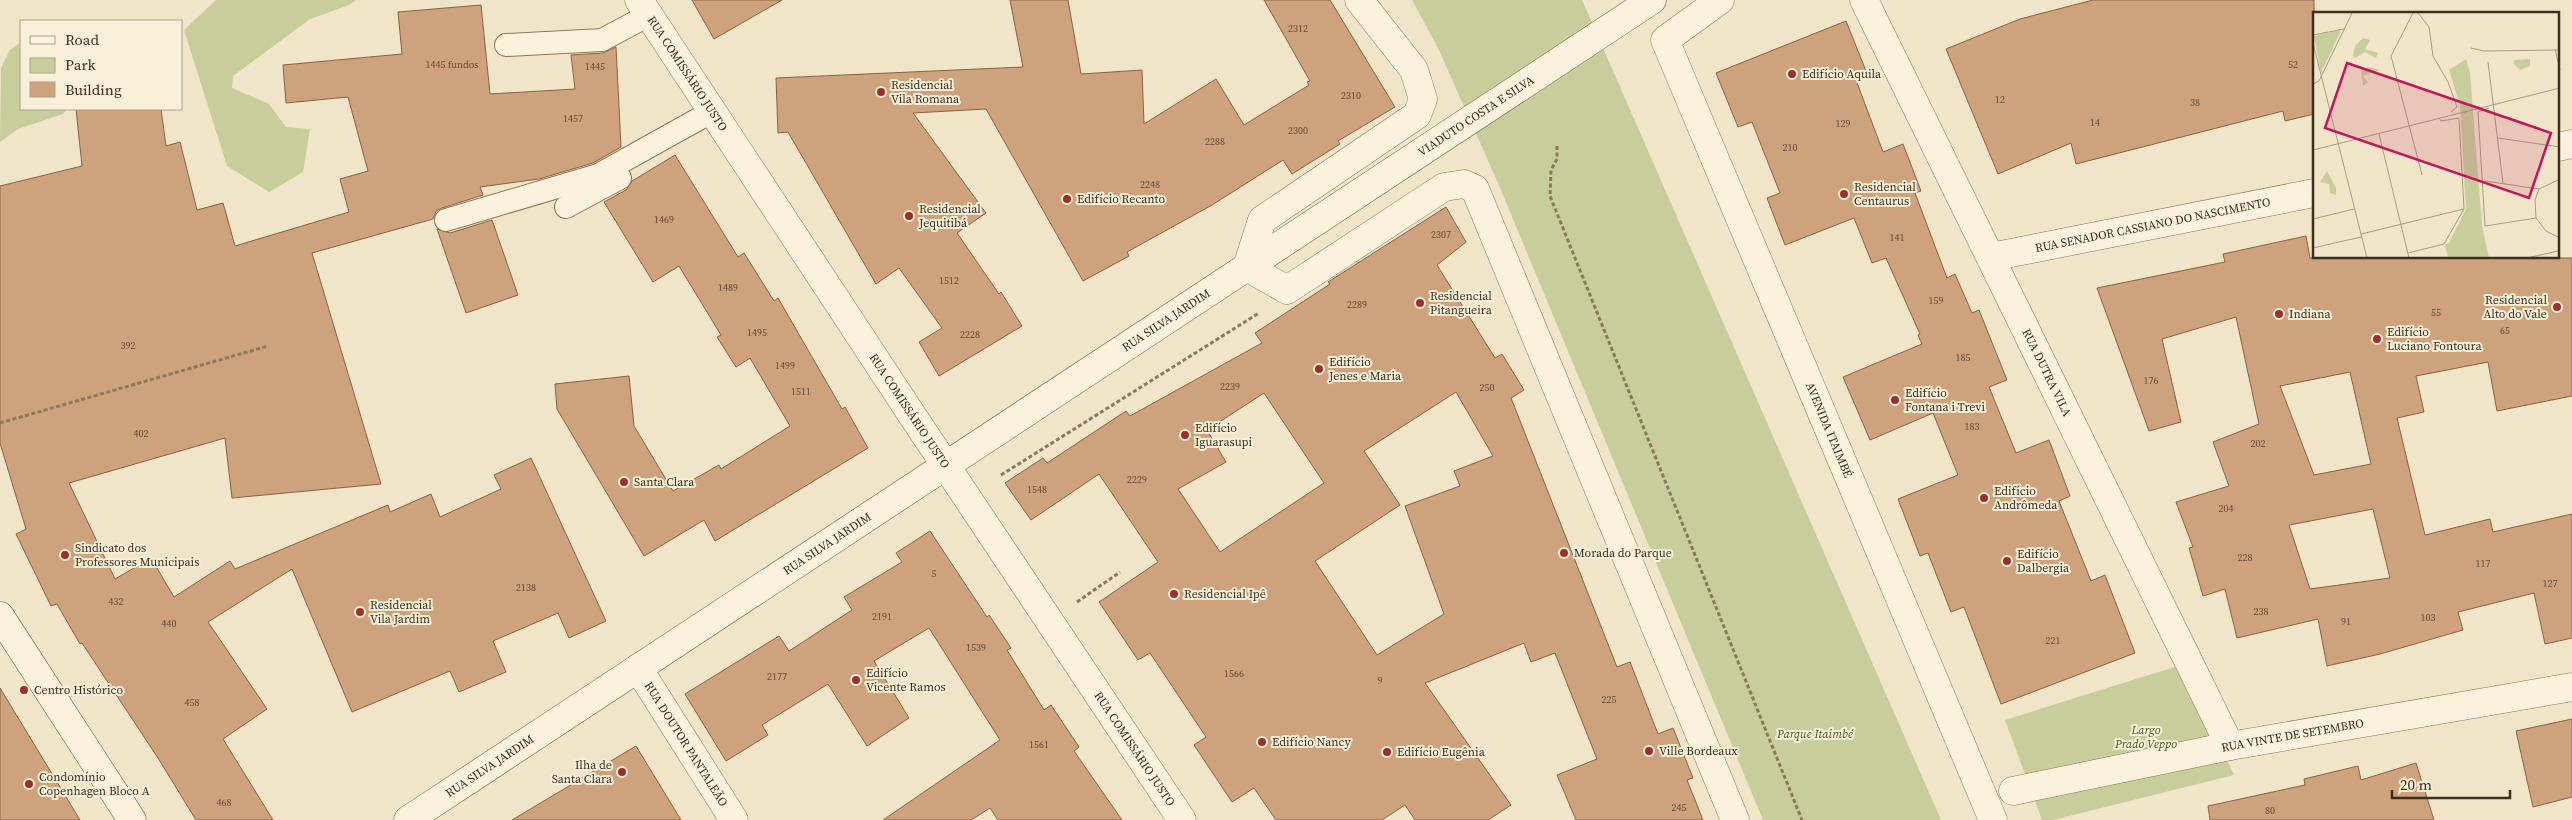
<svg xmlns="http://www.w3.org/2000/svg" width="2572" height="820" font-family="'Source Serif 4',serif">
	<rect width="100%" height="100%" fill="#f0e5c8"/>
	<g fill="#c7ce9b">
		<path d="M 216,0 L 356,0 L 349,5 L 310,19 L 233,76 L 232,88 L 269,104 L 286,127 L 310,129 L 303,172 L 269,192 L 227,166 L 184,30 Z"/>
		<path d="M 1412,0 L 1582,0 L 1941,820 L 1763,820 L 1498,183 L 1438,48 Z"/>
		<path d="M 21,42 L 21,109 L 67,109 L 63,114 L 18,129 L 0,142 L 1,68 L 10,50 Z"/>
		<path d="M 2184,664 L 2234,775 L 2053,820 L 2042,820 L 2005,720 Z"/>
	</g>
	<g fill="#cea27d" stroke="#8c6241" fill-rule="evenodd">
		<path d="M 692,0 L 782,0 L 714,39 Z"/>
		<path d="M 1010,0 L 1068,0 L 1081,74 L 1142,70 L 1144,124 L 1216,79 L 1244,125 L 1309,85 L 1307,82 L 1310,81 L 1264,0 L 1330,0 L 1395,107 L 1338,141 L 1340,144 L 1292,174 L 1283,160 L 1212,205 L 1127,252 L 1129,256 L 1083,281 L 986,109 L 913,113 L 986,213 L 957,233 L 999,294 L 1001,292 L 1022,326 L 939,376 L 919,342 L 942,328 L 899,268 L 876,284 L 788,132 L 778,133 L 776,78 L 1023,67 Z"/>
		<path d="M 2093,0 L 2314,0 L 2314,114 L 2285,121 L 2283,111 L 2076,164 L 2071,143 L 1998,174 L 1946,49 L 2020,19 Z"/>
		<path d="M 481,5 L 490,94 L 575,89 L 571,55 L 603,53 L 616,47 L 621,147 L 593,163 L 539,179 L 480,187 L 483,195 L 442,208 L 436,211 L 433,219 L 312,253 L 381,484 L 232,498 L 225,438 L 69,483 L 115,579 L 151,558 L 174,597 L 230,561 L 235,569 L 388,505 L 390,512 L 431,494 L 440,517 L 501,489 L 494,475 L 531,458 L 606,621 L 569,638 L 558,613 L 493,641 L 506,672 L 459,692 L 450,671 L 352,712 L 292,569 L 208,622 L 267,709 L 223,739 L 273,820 L 196,820 L 158,758 L 82,643 L 80,644 L 57,604 L 51,606 L 16,534 L 26,529 L 0,443 L 0,186 L 82,166 L 76,109 L 161,109 L 166,146 L 180,142 L 197,210 L 223,203 L 235,246 L 349,212 L 340,179 L 368,171 L 348,97 L 286,103 L 283,65 L 402,54 L 398,12 Z"/>
		<path d="M 1846,21 L 1868,76 L 1856,80 L 1883,152 L 1903,144 L 1921,191 L 1915,193 L 1947,278 L 1955,274 L 1972,313 L 1979,310 L 2007,380 L 1989,387 L 2016,453 L 2049,440 L 2070,496 L 2059,501 L 2091,581 L 2105,575 L 2135,653 L 2001,704 L 1964,607 L 1951,612 L 1928,553 L 1920,556 L 1898,499 L 1958,475 L 1933,413 L 1870,440 L 1843,377 L 1922,344 L 1918,335 L 1920,334 L 1886,258 L 1872,263 L 1854,218 L 1785,245 L 1767,198 L 1780,193 L 1752,122 L 1738,127 L 1716,73 Z"/>
		<path d="M 675,155 L 738,257 L 744,253 L 774,301 L 778,298 L 842,409 L 845,407 L 868,448 L 715,541 L 704,520 L 644,556 L 557,409 L 555,384 L 629,376 L 634,426 L 673,491 L 719,465 L 721,469 L 790,426 L 750,358 L 736,367 L 717,337 L 721,335 L 679,266 L 653,282 L 604,202 L 626,190 L 632,181 Z"/>
		<path d="M 1446,207 L 1466,242 L 1437,265 L 1495,358 L 1502,354 L 1524,390 L 1511,398 L 1617,667 L 1630,662 L 1658,734 L 1673,728 L 1693,778 L 1687,780 L 1703,820 L 1576,820 L 1557,775 L 1597,759 L 1555,653 L 1531,662 L 1524,643 L 1425,683 L 1511,805 L 1488,820 L 1415,820 L 1405,805 L 1382,820 L 1276,820 L 1254,788 L 1232,802 L 1194,745 L 1206,737 L 1150,653 L 1138,660 L 1099,602 L 1158,562 L 1099,474 L 1031,520 L 1005,483 L 1043,458 L 1047,463 L 1126,411 L 1130,416 L 1262,343 L 1255,333 L 1330,284 L 1328,282 ZM 1456,392 L 1493,456 L 1454,471 L 1460,486 L 1405,506 L 1444,614 L 1377,655 L 1315,561 L 1400,505 L 1364,451 ZM 1264,393 L 1324,483 L 1220,552 L 1178,489 L 1226,462 L 1207,430 Z"/>
		<path d="M 492,220 L 518,295 L 466,313 L 437,229 L 450,233 Z"/>
		<path d="M 2306,236 L 2310,258 L 2572,258 L 2572,396 L 2497,411 L 2488,362 L 2416,376 L 2424,412 L 2397,418 L 2425,535 L 2490,519 L 2493,532 L 2572,514 L 2572,638 L 2545,644 L 2534,593 L 2458,612 L 2463,630 L 2380,654 L 2327,666 L 2318,619 L 2237,638 L 2225,589 L 2203,596 L 2189,548 L 2193,547 L 2176,502 L 2229,486 L 2213,442 L 2259,424 L 2236,317 L 2162,339 L 2181,422 L 2149,431 L 2097,288 L 2225,262 L 2223,254 ZM 2350,372 L 2371,464 L 2314,475 L 2280,386 ZM 2373,509 L 2390,578 L 2310,589 L 2289,525 Z"/>
		<path d="M 930,531 L 987,617 L 989,615 L 1011,648 L 1007,650 L 1044,710 L 1051,705 L 1079,747 L 1074,751 L 1122,820 L 998,820 L 990,808 L 971,820 L 883,820 L 1000,740 L 929,628 L 874,661 L 909,718 L 867,746 L 828,684 L 762,725 L 768,735 L 726,761 L 685,694 L 779,636 L 789,651 L 852,610 L 844,597 L 902,562 L 896,553 Z"/>
		<path d="M 0,688 L 80,820 L 0,820 Z"/>
		<path d="M 2572,719 L 2572,797 L 2533,807 L 2516,731 Z"/>
		<path d="M 636,746 L 681,820 L 512,820 Z"/>
		<path d="M 2416,763 L 2434,820 L 2210,820 L 2208,806 L 2305,785 L 2304,779 L 2358,766 L 2361,780 Z"/>
	</g>
	<g fill="none" stroke-linecap="round" stroke-linejoin="round">
		<defs>
			<g id="lane">
				<path d="M 506,45 L 602,40 L 649,15"/>
				<path d="M 566,207 L 620,178"/>
				<path d="M 446,220 L 598,175 L 713,111"/>
			</g>
			<g id="street">
				<path id="s1" d="M 639,0 L 912,415 L 1182,820"/>
				<path d="M 1359,0 L 1414,70 L 1423,99 L 1417,115 L 1262,220 L 1247,267 L 1287,290 L 1444,187 L 1464,184 L 1475,189 L 1735,820"/>
				<path id="s2" d="M 1720,0 L 1665,40 L 1993,820"/>
				<path id="s3" d="M 1864,0 L 2230,746"/>
				<path d="M 2558,147 L 2572,144"/>
				<path id="s4" d="M 1991,257 L 2314,193"/>
				<path id="s5" d="M 638,668 L 734,820"/>
				<path id="s6" d="M 2013,791 L 2230,746 L 2572,687"/>
			</g>
			<g id="secondary">
				<path d="M 0,616 L 132,820"/>
				<path id="s7" d="M 408,820 L 1652,0"/>
			</g>
		</defs>
		<use href="#lane" stroke="#8c785c" stroke-width="24"/>
		<use href="#street" stroke="#8c785c" stroke-width="29"/>
		<use href="#secondary" stroke="#6e593f" stroke-width="29"/>
		<g stroke="#8c785c" stroke-width="3" stroke-dasharray="4 2.5" stroke-linecap="butt">
			<path d="M 1557,146 L 1557,159 L 1551,170 L 1550,196 L 1802,820"/>
			<path d="M 0,423 L 268,346"/>
			<path d="M 1001,475 L 1259,313"/>
			<path d="M 1077,602 L 1120,572"/>
		</g>
		<use href="#lane" stroke="#faf2dc" stroke-width="22"/>
		<use href="#street" stroke="#faf2dc" stroke-width="28"/>
		<use href="#secondary" stroke="#faf2dc" stroke-width="28"/>
	</g>
	<g fill="#9d2e2b" stroke="#f7efd8" stroke-width="2">
		<circle cx="1792" cy="74" r="5"/>
		<circle cx="881" cy="92" r="5"/>
		<circle cx="1844" cy="194" r="5"/>
		<circle cx="1067" cy="199" r="5"/>
		<circle cx="909" cy="216" r="5"/>
		<circle cx="1420" cy="303" r="5"/>
		<circle cx="2557" cy="307" r="5"/>
		<circle cx="2279" cy="314" r="5"/>
		<circle cx="2377" cy="339" r="5"/>
		<circle cx="1319" cy="369" r="5"/>
		<circle cx="1895" cy="400" r="5"/>
		<circle cx="1185" cy="435" r="5"/>
		<circle cx="624" cy="482" r="5"/>
		<circle cx="1984" cy="498" r="5"/>
		<circle cx="1564" cy="553" r="5"/>
		<circle cx="65" cy="555" r="5"/>
		<circle cx="2007" cy="561" r="5"/>
		<circle cx="1174" cy="594" r="5"/>
		<circle cx="360" cy="612" r="5"/>
		<circle cx="856" cy="680" r="5"/>
		<circle cx="24" cy="690" r="5"/>
		<circle cx="1262" cy="742" r="5"/>
		<circle cx="1649" cy="751" r="5"/>
		<circle cx="1387" cy="752" r="5"/>
		<circle cx="622" cy="772" r="5"/>
		<circle cx="29" cy="784" r="5"/>
	</g>
	<g text-anchor="middle" dominant-baseline="central" stroke-width="4" stroke-linejoin="round" paint-order="stroke">
		<g font-size="10" fill="#604c37">
			<text x="1298" y="28">2312</text>
			<text x="452" y="64">1445 fundos</text>
			<text x="2293" y="64">52</text>
			<text x="595" y="66">1445</text>
			<text x="1351" y="95">2310</text>
			<text x="2000" y="99">12</text>
			<text x="2195" y="102">38</text>
			<text x="573" y="118">1457</text>
			<text x="2095" y="122">14</text>
			<text x="1843" y="123">129</text>
			<text x="1298" y="130">2300</text>
			<text x="1215" y="141">2288</text>
			<text x="1790" y="147">210</text>
			<text x="1150" y="184">2248</text>
			<text x="664" y="219">1469</text>
			<text x="1441" y="234">2307</text>
			<text x="1897" y="237">141</text>
			<text x="949" y="280">1512</text>
			<text x="728" y="287">1489</text>
			<text x="1936" y="300">159</text>
			<text x="1357" y="304">2289</text>
			<text x="2436" y="312">55</text>
			<text x="2505" y="330">65</text>
			<text x="757" y="332">1495</text>
			<text x="970" y="334">2228</text>
			<text x="128" y="345">392</text>
			<text x="1963" y="357">185</text>
			<text x="785" y="365">1499</text>
			<text x="2151" y="380">176</text>
			<text x="1230" y="386">2239</text>
			<text x="1487" y="387">250</text>
			<text x="801" y="391">1511</text>
			<text x="1972" y="426">183</text>
			<text x="141" y="433">402</text>
			<text x="2258" y="443">202</text>
			<text x="1137" y="479">2229</text>
			<text x="1037" y="489">1548</text>
			<text x="2226" y="508">204</text>
			<text x="2245" y="557">228</text>
			<text x="2483" y="563">117</text>
			<text x="934" y="573">5</text>
			<text x="2550" y="583">127</text>
			<text x="526" y="587">2138</text>
			<text x="116" y="601">432</text>
			<text x="2261" y="611">238</text>
			<text x="882" y="616">2191</text>
			<text x="2428" y="617">103</text>
			<text x="2346" y="621">91</text>
			<text x="169" y="623">440</text>
			<text x="2053" y="640">221</text>
			<text x="976" y="647">1539</text>
			<text x="1234" y="673">1566</text>
			<text x="777" y="676">2177</text>
			<text x="1380" y="680">9</text>
			<text x="1609" y="699">225</text>
			<text x="192" y="702">458</text>
			<text x="1039" y="744">1561</text>
			<text x="224" y="802">468</text>
			<text x="1679" y="807">245</text>
			<text x="2270" y="810">80</text>
		</g>
		<g font-size="12" fill="#3c2f20" stroke="#f7efd8">
			<text stroke="none"><textPath href="#s1" startOffset="88">RUA COMISSÁRIO JUSTO</textPath></text>
			<text stroke="none"><textPath href="#s7" startOffset="1279">VIADUTO COSTA E SILVA</textPath></text>
			<text stroke="none"><textPath href="#s4" startOffset="165">RUA SENADOR CASSIANO DO NASCIMENTO</textPath></text>
			<text stroke="none"><textPath href="#s7" startOffset="908">RUA SILVA JARDIM</textPath></text>
			<text stroke="none"><textPath href="#s3" startOffset="415">RUA DUTRA VILA</textPath></text>
			<text stroke="none"><textPath href="#s1" startOffset="492">RUA COMISSÁRIO JUSTO</textPath></text>
			<text stroke="none"><textPath href="#s2" startOffset="491">AVENIDA ITAIMBÉ</textPath></text>
			<text stroke="none"><textPath href="#s7" startOffset="502">RUA SILVA JARDIM</textPath></text>
			<text stroke="none"><textPath href="#s6" startOffset="285">RUA VINTE DE SETEMBRO</textPath></text>
			<text stroke="none"><textPath href="#s5" startOffset="90">RUA DOUTOR PANTALEÃO</textPath></text>
			<text stroke="none"><textPath href="#s1" startOffset="898">RUA COMISSÁRIO JUSTO</textPath></text>
			<text stroke="none"><textPath href="#s7" startOffset="98">RUA SILVA JARDIM</textPath></text>
		</g>
		<g font-size="12" fill="#3c2f20" stroke="#f7efd8" text-anchor="start">
			<text x="1802" y="74">Edifício Aquila</text>
			<text x="891" y="85">Residencial<tspan x="891" dy="14">Vila Romana</tspan></text>
			<text x="1854" y="187">Residencial<tspan x="1854" dy="14">Centaurus</tspan></text>
			<text x="1077" y="199">Edifício Recanto</text>
			<text x="919" y="209">Residencial<tspan x="919" dy="14">Jequitibá</tspan></text>
			<text x="1430" y="296">Residencial<tspan x="1430" dy="14">Pitangueira</tspan></text>
			<text x="2547" y="300" text-anchor="end">Residencial<tspan x="2547" dy="14">Alto do Vale</tspan></text>
			<text x="2289" y="314">Indiana</text>
			<text x="2387" y="332">Edifício<tspan x="2387" dy="14">Luciano Fontoura</tspan></text>
			<text x="1329" y="362">Edifício<tspan x="1329" dy="14">Jenes e Maria</tspan></text>
			<text x="1905" y="393">Edifício<tspan x="1905" dy="14">Fontana i Trevi</tspan></text>
			<text x="1195" y="428">Edifício<tspan x="1195" dy="14">Iguarasupi</tspan></text>
			<text x="634" y="482">Santa Clara</text>
			<text x="1994" y="491">Edifício<tspan x="1994" dy="14">Andrômeda</tspan></text>
			<text x="75" y="548">Sindicato dos<tspan x="75" dy="14">Professores Municipais</tspan></text>
			<text x="1574" y="553">Morada do Parque</text>
			<text x="2017" y="554">Edifício<tspan x="2017" dy="14">Dalbergia</tspan></text>
			<text x="1184" y="594">Residencial Ipê</text>
			<text x="370" y="605">Residencial<tspan x="370" dy="14">Vila Jardim</tspan></text>
			<text x="866" y="673">Edifício<tspan x="866" dy="14">Vicente Ramos</tspan></text>
			<text x="34" y="690">Centro Histórico</text>
			<text x="1272" y="742">Edifício Nancy</text>
			<text x="1659" y="751">Ville Bordeaux</text>
			<text x="1397" y="752">Edifício Eugênia</text>
			<text x="612" y="765" text-anchor="end">Ilha de<tspan x="612" dy="14">Santa Clara</tspan></text>
			<text x="39" y="777">Condomínio<tspan x="39" dy="14">Copenhagen Bloco A</tspan></text>
		</g>
		<g font-size="12" font-style="italic" fill="#4b5926" stroke="#f7efd8">
			<text x="2146" y="730">Largo<tspan x="2146" dy="14">Prado Veppo</tspan></text>
			<text x="1815" y="734">Parque Itaimbé</text>
		</g>
	</g>
	<g transform="translate(2313 12)">
		<rect width="246" height="246" fill="#f0e5c8"/>
		<path d="M 28,18 L 8,61 L 1,24 ZM 50,26 L 57,28 L 52,37 L 65,41 L 63,46 L 52,40 L 42,46 L 40,44 L 42,34 ZM 153,47 L 157,61 L 169,214 L 176,246 L 135,246 L 132,233 L 136,231 L 153,197 L 147,94 L 136,58 ZM 217,47 L 217,54 L 207,58 L 201,52 L 201,48 ZM 55,55 L 67,58 L 50,64 L 55,70 L 50,74 L 48,59 ZM 14,159 L 23,176 L 23,183 L 17,181 L 16,172 L 7,170 Z" fill="#c7ce9b"/>
		<path fill="none" stroke="#a89c85" stroke-width="1" d="M 100,1 L 78,44 L 109,163M 105,1 L 116,15 L 120,44 L 135,70 L 144,95 L 138,100M 0,23 L 31,17M 0,31 L 54,246M 158,36 L 171,39 L 247,38M 242,37 L 247,58M 175,50 L 190,171M 0,72 L 6,69 L 39,1M 176,96 L 165,100 L 172,214 L 223,206M 66,122 L 96,246M 185,126 L 247,135M 0,138 L 247,76M 172,169 L 226,177 L 247,167M 226,177 L 222,188 L 223,206 L 233,219 L 247,226M 0,207 L 41,197M 48,222 L 151,197M 0,236 L 48,225M 95,241 L 131,232 L 151,197 L 146,106 L 128,109 L 126,106M 214,246 L 245,239"/>
		<path fill="#c2185b" fill-opacity="0.15" stroke="#c2185b" stroke-width="2.5" d="M 34,51 L 238,121 L 216,186 L 12,116 Z"/>
		<rect width="246" height="246" fill="none" stroke="#3c2f20" stroke-width="2.5"/>
	</g>
	<rect x="20" y="20" width="162" height="90" fill="#f7efd8" stroke="#aca28e"/>
	<rect x="30" y="36" width="25" height="8" fill="#faf2dc" stroke="#aca28e"/>
	<text x="65" y="45" font-size="15" fill="#3c2f20">Road</text>
	<rect x="30" y="58" width="25" height="15" fill="#c7ce9b" stroke="#aca28e"/>
	<text x="65" y="70" font-size="15" fill="#3c2f20">Park</text>
	<rect x="30" y="82" width="25" height="15" fill="#cea27d" stroke="#aca28e"/>
	<text x="65" y="95" font-size="15" fill="#3c2f20">Building</text>
	<path d="M2392 790v8h118v-8" fill="none" stroke="#3c2f20" stroke-width="2.5"/>
	<text x="2400" y="790" font-size="15" fill="#3c2f20" stroke="#f7efd8" stroke-width="4" paint-order="stroke">20 m</text>
</svg>
